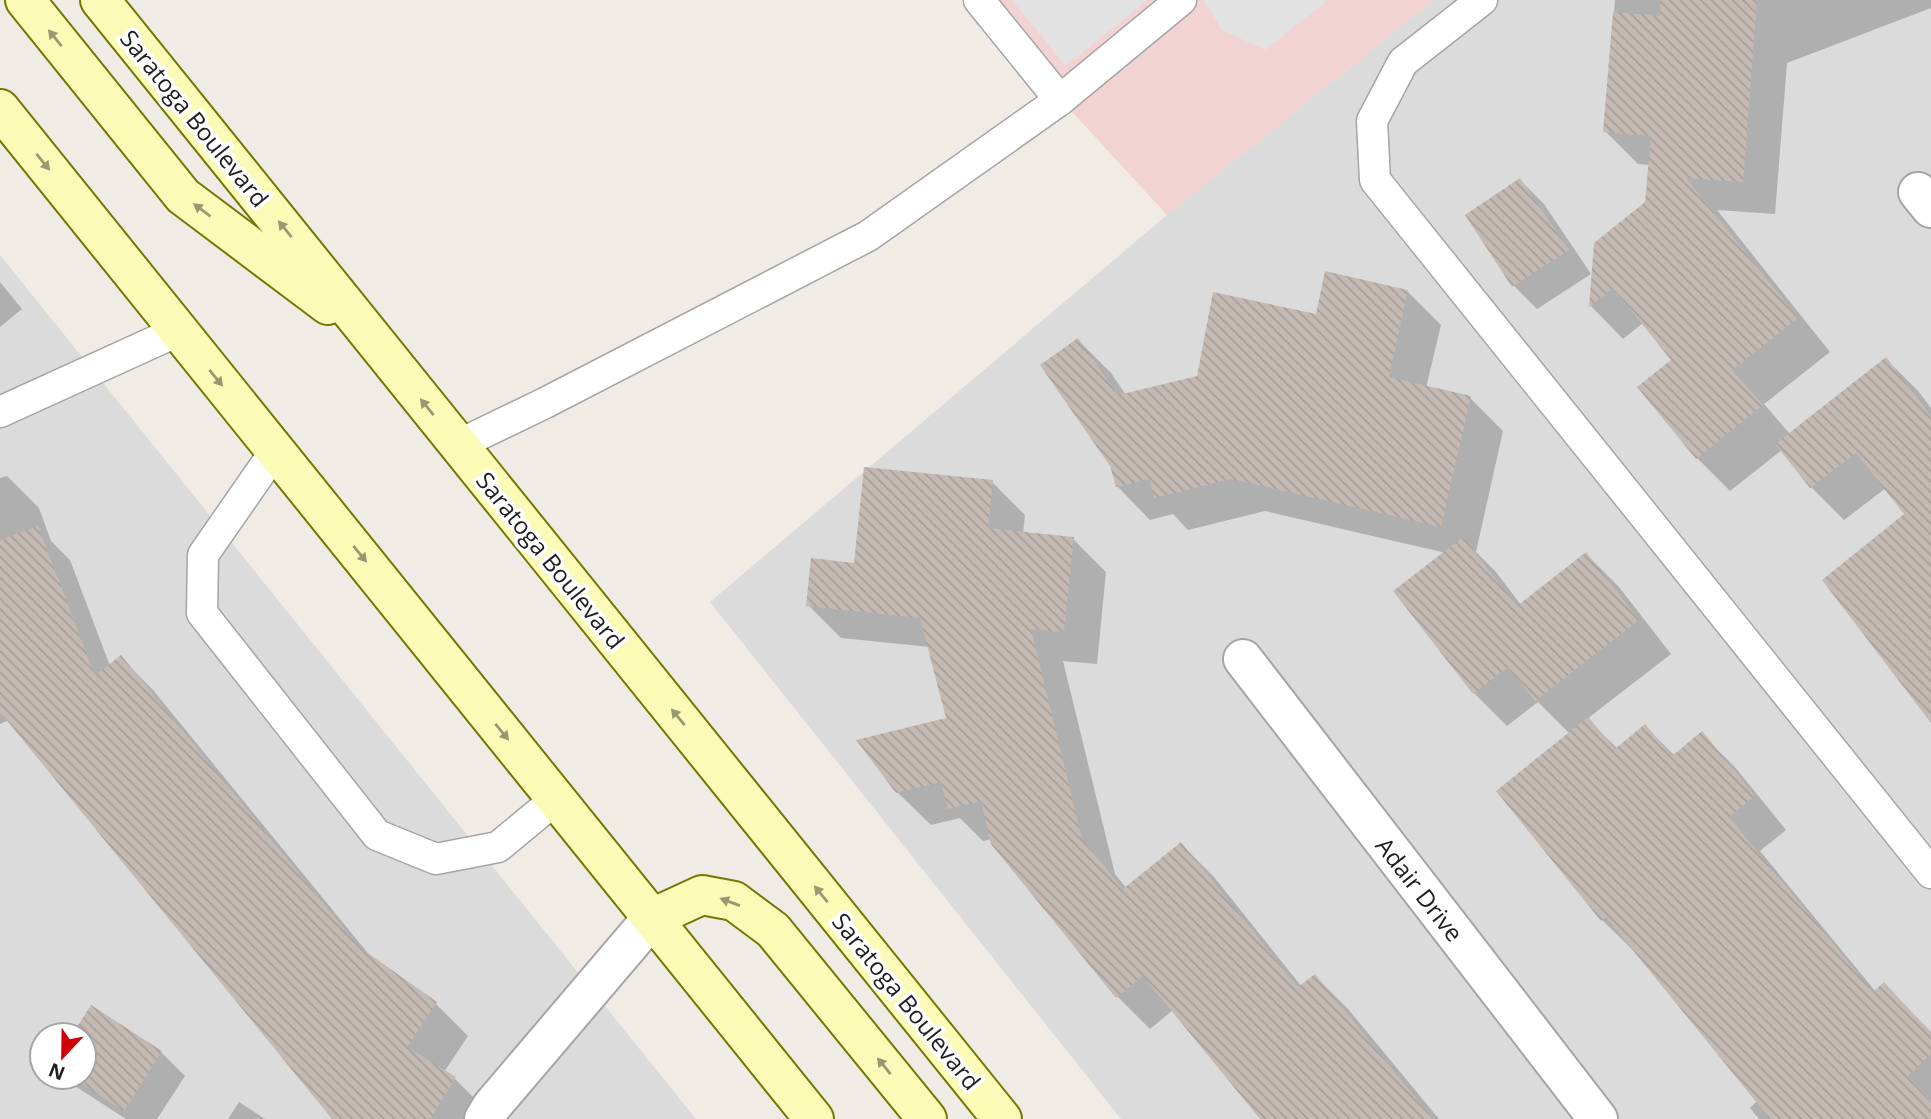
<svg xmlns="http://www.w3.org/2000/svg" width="1931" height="1119" font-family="'Open Sans',sans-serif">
	<defs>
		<pattern id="building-back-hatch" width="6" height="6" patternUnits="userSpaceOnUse" patternTransform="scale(1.75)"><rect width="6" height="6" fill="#c4bab3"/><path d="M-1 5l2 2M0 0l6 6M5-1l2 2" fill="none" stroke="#a89f9a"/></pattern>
	</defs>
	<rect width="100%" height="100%" fill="#f0ebe4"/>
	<g fill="#dcdbdb" fill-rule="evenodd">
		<path d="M 1434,0 L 1931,0 L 1931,1119 L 1121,1119 L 710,602 L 1167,215 Z"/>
		<path d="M 0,255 L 696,1119 L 0,1119 ZM 42,1035 L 84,1035 L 84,1077 L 42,1077 Z"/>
	</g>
	<path fill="#f1d3d3" d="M 969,0 L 1434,0 L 1167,215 Z"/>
	<g fill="#e2e2e2">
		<path d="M 1012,0 L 1147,0 L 1066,66 Z"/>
		<path d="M 1204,0 L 1328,0 L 1265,50 L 1222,30 Z"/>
	</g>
	<g fill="#0003">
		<path d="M 1615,0 L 1931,0 L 1931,8 L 1787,63 L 1775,214 L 1717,210 L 1830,352 L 1764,404 L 1790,434 L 1886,359 L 1919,392 L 1931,408 L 1931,721 L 1908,513 L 1886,488 L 1844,520 L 1811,487 L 1782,450 L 1730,491 L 1697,458 L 1673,360 L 1643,323 L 1623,339 L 1591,306 L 1596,244 L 1647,203 L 1650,165 L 1638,164 L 1605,131 Z"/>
		<path d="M 1520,180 L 1544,204 L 1591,274 L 1537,309 L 1514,286 Z"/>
		<path d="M 0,282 L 22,309 L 0,327 Z"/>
		<path d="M 1408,292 L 1441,325 L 1426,388 L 1470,398 L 1503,431 L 1476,552 L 1496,572 L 1521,605 L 1586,554 L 1619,587 L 1671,654 L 1587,719 L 1617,748 L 1645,726 L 1675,756 L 1701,734 L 1734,766 L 1786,830 L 1760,851 L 1876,992 L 1884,984 L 1931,1032 L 1931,1119 L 1759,1119 L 1750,1108 L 1757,1101 L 1635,952 L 1602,920 L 1570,734 L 1538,702 L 1507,726 L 1474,693 L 1446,553 L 1265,511 L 1188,530 L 1173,514 L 1150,520 L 1117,486 L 1078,340 L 1111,373 L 1126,395 L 1198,377 L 1317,316 Z"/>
		<path d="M 7,476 L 39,508 L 51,541 L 70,560 L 110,666 L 121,658 L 153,690 L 371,957 L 436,1004 L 468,1036 L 444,1072 L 455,1079 L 487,1111 L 482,1119 L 334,1119 L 9,720 L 0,724 L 0,478 Z"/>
		<path d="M 992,482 L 1025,515 L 1023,533 L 1073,539 L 1106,572 L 1097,664 L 1063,661 L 1115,874 L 1127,889 L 1181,844 L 1214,877 L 1302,987 L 1315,976 L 1348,1009 L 1439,1119 L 1261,1119 L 1173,1010 L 1150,1029 L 1117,996 L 992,839 L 983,841 L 960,818 L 931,825 L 897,792 L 948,719 L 930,647 L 841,638 L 808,605 L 856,564 Z"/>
		<path d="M 92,1007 L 161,1052 L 185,1076 L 157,1119 L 126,1119 L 78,1088 L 67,1077 L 84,1077 L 84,1035 L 74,1035 Z"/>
		<path d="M 239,1102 L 265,1119 L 228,1119 Z"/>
	</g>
	<g fill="url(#building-back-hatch)">
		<path d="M 1661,0 L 1757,0 L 1743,182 L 1686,178 L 1798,318 L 1732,370 L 1763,405 L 1696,459 L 1637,387 L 1671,360 L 1613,288 L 1589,307 L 1594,243 L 1645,202 L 1651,136 L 1603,132 L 1613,12 L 1660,16 Z"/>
		<path d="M 1520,178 L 1569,250 L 1512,287 L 1465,215 Z"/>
		<path d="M 1325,271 L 1408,290 L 1389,377 L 1471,396 L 1441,527 L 1231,479 L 1154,498 L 1150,479 L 1116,487 L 1110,466 L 1040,365 L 1078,338 L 1118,395 L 1197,376 L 1213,292 L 1316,314 Z"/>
		<path d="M 1886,357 L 1931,416 L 1931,723 L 1822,580 L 1904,514 L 1856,453 L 1810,488 L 1775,444 Z"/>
		<path d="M 864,467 L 993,480 L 988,528 L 1074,537 L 1064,632 L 1031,629 L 1082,839 L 1123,889 L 1181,842 L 1298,987 L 1315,974 L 1433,1119 L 1260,1119 L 1143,976 L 1116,998 L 991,844 L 981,801 L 948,809 L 941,782 L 896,793 L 856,740 L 946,718 L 920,618 L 806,606 L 811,558 L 854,563 Z"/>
		<path d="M 38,526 L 95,676 L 121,655 L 358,946 L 437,1002 L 407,1047 L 456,1077 L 430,1119 L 332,1119 L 0,712 L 0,540 Z"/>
		<path d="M 1463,537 L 1517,606 L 1586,552 L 1639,620 L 1535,701 L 1508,667 L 1473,694 L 1393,591 Z"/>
		<path d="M 1588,717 L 1615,749 L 1645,724 L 1672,756 L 1702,731 L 1755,796 L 1729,817 L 1873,992 L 1884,982 L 1931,1033 L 1931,1054 L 1908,1076 L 1931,1103 L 1931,1119 L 1770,1119 L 1606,917 L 1601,921 L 1496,791 Z"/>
		<path d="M 91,1005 L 162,1051 L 124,1111 L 71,1077 L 84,1077 L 84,1035 L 72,1035 Z"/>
	</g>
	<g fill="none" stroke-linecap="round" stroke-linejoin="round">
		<defs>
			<g id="lane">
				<path d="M 979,0 L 1060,100"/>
				<path d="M 1482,0 L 1403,62 L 1372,121 L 1375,180 L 1931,873"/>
				<path d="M 0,412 L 178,331"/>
				<path d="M 458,445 L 545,403 L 868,236 L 1060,100 L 1181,0"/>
				<path d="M 276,450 L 203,555 L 202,613 L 377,835 L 436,859 L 498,847 L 556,799"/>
			</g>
			<g id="street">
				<path d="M 1918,192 L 1931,208"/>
				<path d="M 1243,659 L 1598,1119"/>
				<path d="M 484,1119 L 492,1106 L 652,918"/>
			</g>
			<g id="secondary">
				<path d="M 25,0 L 183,196 L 328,305"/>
				<path d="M 100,0 L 1002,1119"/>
				<path d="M 0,109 L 814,1119"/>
				<path d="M 652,918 L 702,895 L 734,901 L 773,930 L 927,1119"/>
			</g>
		</defs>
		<use href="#lane" stroke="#a5a5a5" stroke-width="33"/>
		<use href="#street" stroke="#a5a5a5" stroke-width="42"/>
		<use href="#secondary" stroke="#727802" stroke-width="42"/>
		<use href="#lane" stroke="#fff" stroke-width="30"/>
		<use href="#street" stroke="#fff" stroke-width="38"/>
		<use href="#secondary" stroke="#fbfbb7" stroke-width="38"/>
	</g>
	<defs><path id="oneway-solid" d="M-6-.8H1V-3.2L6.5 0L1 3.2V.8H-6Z" transform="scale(1.75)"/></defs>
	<g fill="#989872">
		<use href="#oneway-solid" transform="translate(55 38) rotate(-129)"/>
		<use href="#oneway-solid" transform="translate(43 162) rotate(51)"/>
		<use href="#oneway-solid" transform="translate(202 210) rotate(-143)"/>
		<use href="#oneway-solid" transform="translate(285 229) rotate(-129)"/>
		<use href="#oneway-solid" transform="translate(216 378) rotate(51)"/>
		<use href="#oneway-solid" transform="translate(427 407) rotate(-129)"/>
		<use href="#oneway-solid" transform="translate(360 554) rotate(51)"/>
		<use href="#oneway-solid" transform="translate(678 717) rotate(-129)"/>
		<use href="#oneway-solid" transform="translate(502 732) rotate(51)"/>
		<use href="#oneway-solid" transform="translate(821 894) rotate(-129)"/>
		<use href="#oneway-solid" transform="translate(730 902) rotate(-160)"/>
		<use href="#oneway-solid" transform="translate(884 1066) rotate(-129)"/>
	</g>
	<g text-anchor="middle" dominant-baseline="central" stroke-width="7" stroke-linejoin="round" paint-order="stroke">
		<g font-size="24" fill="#1e1e1e" stroke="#fff">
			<text transform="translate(195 118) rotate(51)">Saratoga Boulevard</text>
			<text transform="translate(551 560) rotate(51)">Saratoga Boulevard</text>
			<text transform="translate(1420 889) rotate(52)">Adair Drive</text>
			<text transform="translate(907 1001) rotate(51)">Saratoga Boulevard</text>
		</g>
	</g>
	<g transform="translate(63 1056) rotate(202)"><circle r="33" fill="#ffffff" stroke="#a5a5a5" stroke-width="2"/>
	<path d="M0-5L12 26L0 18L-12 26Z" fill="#cd000b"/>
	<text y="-10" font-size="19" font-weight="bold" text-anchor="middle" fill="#1e1e1e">N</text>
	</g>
</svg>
